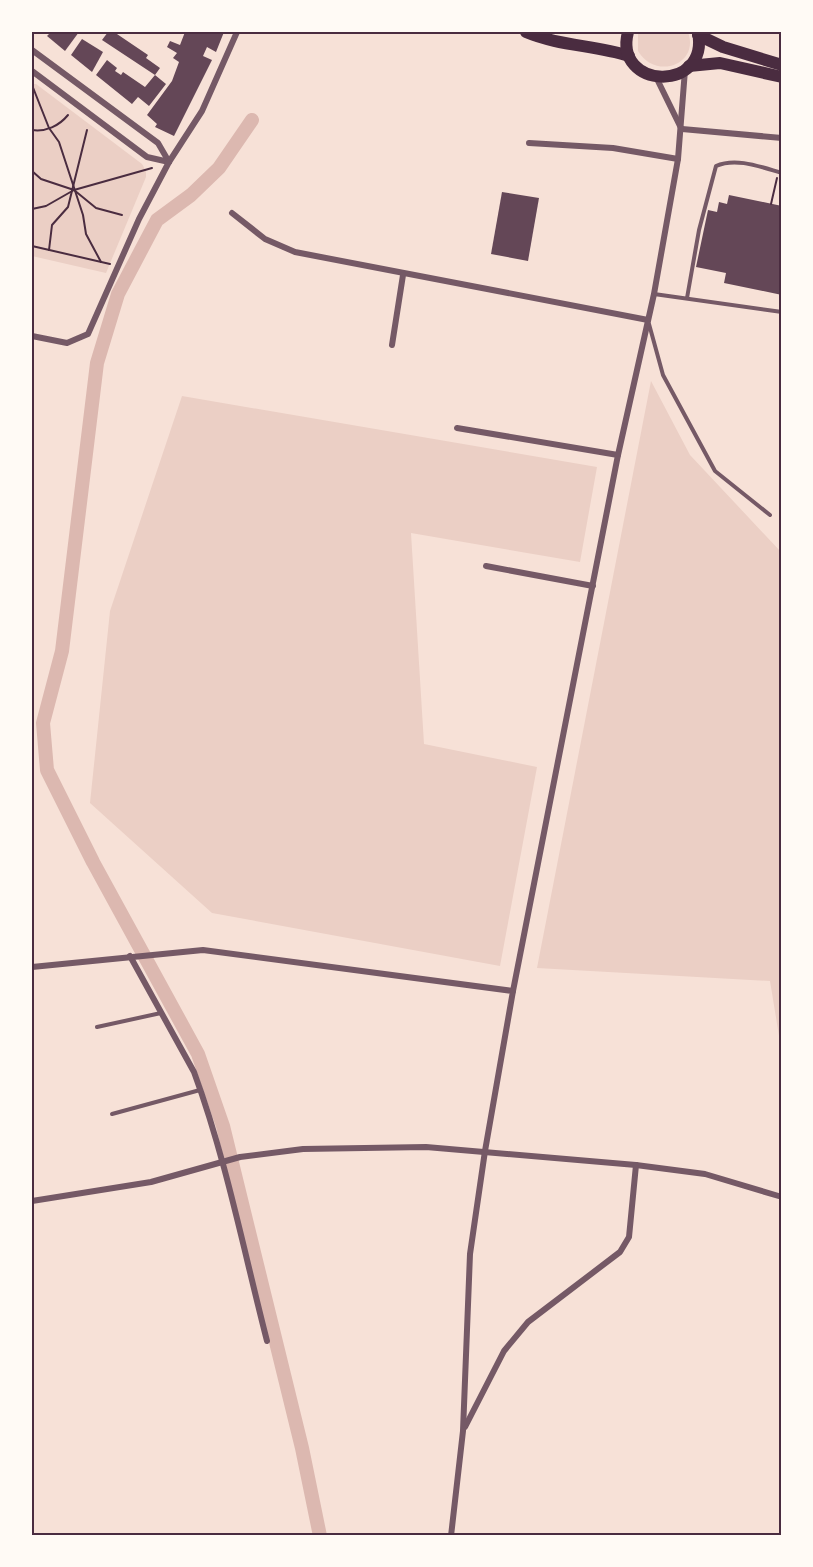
<svg xmlns="http://www.w3.org/2000/svg" width="813" height="1567" font-family="Raleway,sans-serif">
	<rect width="100%" height="100%" fill="#f7e1d7"/>
	<g fill="#ebcfc5">
		<path d="M 638,32 L 688,32 C 700,64 656,81 638,51 Z"/>
		<path d="M 32,84 L 36,84 L 142,164 L 146,171 L 146,177 L 106,273 L 32,256 Z"/>
		<path d="M 651,381 L 690,455 L 781,552 L 781,1048 L 770,981 L 537,968 Z"/>
		<path d="M 182,396 L 597,467 L 580,562 L 411,533 L 424,744 L 537,767 L 500,966 L 212,913 L 90,803 L 110,611 Z"/>
	</g>
	<g fill="none" stroke-linecap="round" stroke-linejoin="round">
		<path stroke="#dcb8b0" stroke-width="14" d="M 252,120 L 219,168 L 191,195 L 157,220 L 118,294 L 97,363 L 62,651 L 43,723 L 47,770 L 93,862 L 198,1054 L 223,1126 L 302,1448 L 320,1536"/>
	</g>
	<g fill="#644757">
		<path d="M 51,32 L 79,32 L 65,51 L 47,36 Z"/>
		<path d="M 108,32 L 114,32 L 148,55 L 146,58 L 160,68 L 155,75 L 102,40 Z"/>
		<path d="M 185,32 L 224,32 L 216,52 L 207,47 L 203,56 L 212,60 L 174,136 L 155,127 L 157,124 L 147,115 L 172,81 L 179,62 L 173,58 L 177,53 L 167,47 L 170,41 L 180,45 Z"/>
		<path d="M 82,39 L 103,52 L 92,72 L 71,55 Z"/>
		<path d="M 107,60 L 117,68 L 115,71 L 121,75 L 123,72 L 145,87 L 155,75 L 166,84 L 149,106 L 138,97 L 132,104 L 96,75 Z"/>
		<path d="M 502,192 L 539,198 L 528,261 L 491,254 Z"/>
		<path d="M 729,195 L 782,206 L 782,295 L 724,283 L 726,273 L 696,267 L 708,210 L 717,212 L 719,202 L 727,204 Z"/>
	</g>
	<g fill="none" stroke-linecap="round" stroke-linejoin="round">
		<g stroke="#4a2c40" stroke-width="2">
			<path d="M 32,85 L 49,128 L 59,142 L 83,215 L 86,234 L 101,262"/>
			<path d="M 32,130 C 46,132 59,126 68,115"/>
			<path d="M 32,171 L 41,179 L 74,190 L 96,208 L 122,215"/>
			<path d="M 771,204 L 777,178"/>
			<path d="M 32,209 L 46,206 L 74,190 L 152,168"/>
			<path d="M 32,246 L 110,264"/>
			<path d="M 49,250 L 52,225 L 68,207 L 87,130"/>
		</g>
		<g stroke="#755966" stroke-width="4">
			<path d="M 654,294 L 782,312"/>
			<path d="M 687,298 L 699,230 L 716,166 C 736,157 761,167 782,173"/>
			<path d="M 649,324 L 663,375 L 715,471 L 770,515"/>
			<path d="M 97,1027 L 161,1013"/>
			<path d="M 112,1114 L 200,1090"/>
		</g>
		<g stroke="#755966" stroke-width="6">
			<path d="M 32,50 L 158,143 L 169,162"/>
			<path d="M 32,71 L 147,157 L 169,162"/>
			<path d="M 656,77 L 681,128"/>
			<path d="M 682,129 L 782,138"/>
			<path d="M 529,143 L 613,148 L 678,159"/>
			<path d="M 232,213 L 265,239 L 295,252 L 648,320"/>
			<path d="M 32,336 L 67,343 L 88,334 L 139,219 L 169,162 L 202,111 L 237,32"/>
			<path d="M 392,345 L 403,275"/>
			<path d="M 457,428 L 618,455"/>
			<path d="M 486,566 L 593,586"/>
			<path d="M 130,956 L 194,1072 C 226,1159 244,1252 267,1341"/>
			<path d="M 32,967 L 203,950 L 513,991"/>
			<path d="M 32,1201 L 151,1182 L 240,1157 L 303,1149 L 426,1147 L 636,1165 L 705,1174 L 782,1197"/>
			<path d="M 465,1427 L 504,1351 L 528,1322 L 620,1252 L 629,1237 L 636,1165"/>
			<path d="M 451,1536 L 463,1431 L 470,1254 L 485,1151 L 513,991 L 618,455 L 654,294 L 678,159 L 685,70"/>
		</g>
		<g stroke="#4a2c40" stroke-width="12">
			<path d="M 526,32 C 559,46 595,45 629,56"/>
			<path d="M 628,32 C 613,90 710,93 698,32"/>
			<path d="M 698,35 L 723,47 L 782,65"/>
			<path d="M 689,66 L 720,63 L 782,77"/>
		</g>
	</g>
	<rect width="813" height="1567" fill="none" stroke="#fffaf5" stroke-width="66"/>
	<rect x="33" y="33" width="747" height="1501" fill="none" stroke="#4a2c40" stroke-width="2"/>
</svg>
